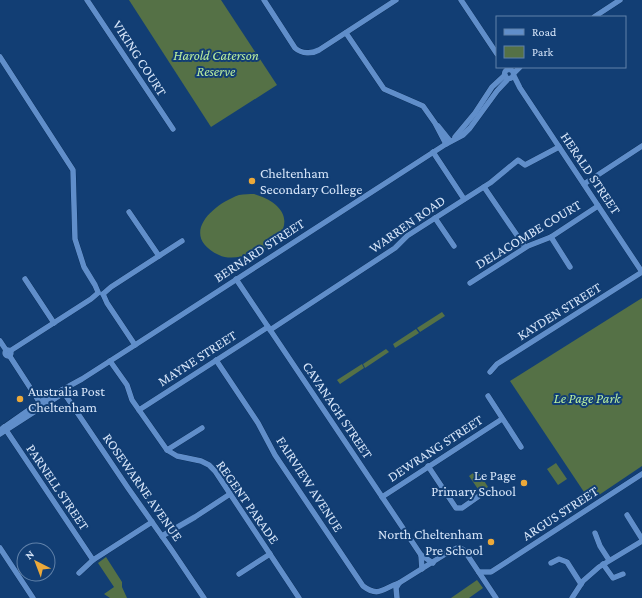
<svg xmlns="http://www.w3.org/2000/svg" width="642" height="598" font-family="'Crimson Pro',serif">
	<rect width="100%" height="100%" fill="#123e74"/>
	<g fill="#557146">
		<path d="M 129,0 L 221,0 L 277,85 L 211,127 Z"/>
		<path d="M 254,194 C 275,200 295,215 278,238 C 268,251 234,263 219,255 C 179,236 211,205 239,195 C 244,194 250,194 254,194 Z"/>
		<path d="M 642,298 L 642,466 L 590,501 L 510,381 Z"/>
		<path d="M 442,312 L 445,316 L 420,332 L 417,328 Z"/>
		<path d="M 416,329 L 419,333 L 395,348 L 393,344 Z"/>
		<path d="M 386,349 L 389,352 L 365,368 L 363,364 Z"/>
		<path d="M 362,364 L 364,368 L 340,384 L 337,380 Z"/>
		<path d="M 556,463 L 567,479 L 558,485 L 547,469 Z"/>
		<path d="M 477,470 L 488,487 L 480,492 L 469,476 Z"/>
		<path d="M 106,557 L 122,582 L 122,587 L 127,598 L 110,598 L 104,594 L 114,587 L 98,563 Z"/>
		<path d="M 477,580 L 483,588 L 469,598 L 451,598 Z"/>
	</g>
	<g fill="none" stroke-linecap="round" stroke-linejoin="round">
		<defs>
			<g id="minor">
				<path d="M 87,0 L 173,129"/>
				<path d="M 264,0 L 295,48 C 302,54 312,54 319,50 L 396,0"/>
				<path d="M 461,0 L 497,54"/>
				<path d="M 594,17 L 620,0"/>
				<path d="M 346,33 L 384,89 L 423,106 L 435,123 L 446,144"/>
				<path d="M 0,57 L 73,170 L 75,239 L 84,267 L 95,285 L 98,292"/>
				<circle cx="509" cy="74" r="4.5"/>
				<path d="M 514,73 L 520,67"/>
				<path d="M 514,76 L 520,88 L 642,272"/>
				<path d="M 438,126 L 450,141"/>
				<path d="M 455,137 L 475,113 L 492,87 L 505,75"/>
				<path d="M 433,152 L 464,199"/>
				<path d="M 584,184 L 642,146"/>
				<path d="M 484,187 L 525,247"/>
				<path d="M 129,212 L 159,256"/>
				<path d="M 435,218 L 454,246"/>
				<path d="M 551,237 L 570,267"/>
				<path d="M 25,279 L 54,323"/>
				<path d="M 236,279 L 421,555 L 422,569"/>
				<path d="M 470,283 L 528,246 L 551,237 L 598,206"/>
				<path d="M 103,294 L 111,287 L 182,241"/>
				<path d="M 103,294 L 107,303 L 135,345"/>
				<path d="M 270,330 L 395,248 L 407,236 L 490,183 L 518,160 L 525,165 L 559,147"/>
				<path d="M 0,341 L 6,350"/>
				<circle cx="8" cy="353" r="3"/>
				<path d="M 10,351 L 91,299 L 98,293"/>
				<path d="M 9,355 L 42,406"/>
				<path d="M 216,360 L 258,423 L 275,455 L 363,586 C 379,598 383,588 399,583"/>
				<path d="M 110,361 L 127,385 L 132,400 L 167,450 L 177,456 L 201,461 L 209,465 L 215,471 L 299,598"/>
				<path d="M 490,372 L 497,364 L 642,272"/>
				<path d="M 62,390 L 128,488 L 171,549 L 204,598"/>
				<path d="M 488,396 L 521,447"/>
				<path d="M 139,410 L 268,327"/>
				<path d="M 4,427 L 93,560"/>
				<path d="M 0,430 L 40,402 L 82,379 L 135,345 L 446,144 L 463,135 L 470,128 L 497,91 L 508,79"/>
				<path d="M 0,434 L 59,396"/>
				<path d="M 167,450 L 202,428"/>
				<path d="M 428,466 L 456,508 L 462,508 L 479,496"/>
				<path d="M 382,497 L 502,419"/>
				<path d="M 627,515 L 642,539"/>
				<path d="M 595,533 L 600,546 L 609,560"/>
				<path d="M 162,536 L 195,517 L 230,494"/>
				<path d="M 0,548 L 33,598"/>
				<path d="M 421,555 L 433,563"/>
				<path d="M 551,563 L 559,559 L 567,562 L 581,584"/>
				<path d="M 603,564 L 613,578 L 623,574"/>
				<path d="M 479,572 L 491,572 L 642,474"/>
				<path d="M 79,573 L 93,560 L 152,522"/>
				<path d="M 239,574 L 270,554"/>
				<path d="M 397,598 L 396,588 L 399,583 L 447,553 L 459,547 L 464,550 L 496,598"/>
				<path d="M 572,598 L 583,581 L 599,567 L 642,541"/>
			</g>
		</defs>
		<use href="#minor" stroke="#03254d" stroke-width="6"/>
		<use href="#minor" stroke="#608eca" stroke-width="5.5"/>
	</g>
	<g fill="#eca93a" stroke="#123e74" stroke-width="1.5">
		<circle cx="252" cy="181" r="4"/>
		<circle cx="20" cy="399" r="4"/>
		<circle cx="524" cy="483" r="4"/>
		<circle cx="491" cy="542" r="4"/>
	</g>
	<g text-anchor="middle" dominant-baseline="central" stroke-width="4" stroke-linejoin="round" paint-order="stroke">
		<g font-size="14" font-style="italic" fill="#b9ed9e" stroke="#123e74">
			<text x="216" y="55">Harold Caterson<tspan x="216" dy="16">Reserve</tspan></text>
			<text x="587" y="398">Le Page Park</text>
		</g>
		<g font-size="14" fill="#d6e5f9" stroke="#123e74">
			<text transform="translate(140 58) rotate(57)">VIKING COURT</text>
			<text transform="translate(591 173) rotate(56)">HERALD STREET</text>
			<text transform="translate(407 224) rotate(-35)">WARREN ROAD</text>
			<text transform="translate(528 234) rotate(-31)">DELACOMBE COURT</text>
			<text transform="translate(259 250) rotate(-33)">BERNARD STREET</text>
			<text transform="translate(559 311) rotate(-32)">KAYDEN STREET</text>
			<text transform="translate(197 358) rotate(-33)">MAYNE STREET</text>
			<text transform="translate(338 410) rotate(56)">CAVANAGH STREET</text>
			<text transform="translate(435 448) rotate(-33)">DEWRANG STREET</text>
			<text transform="translate(310 484) rotate(57)">FAIRVIEW AVENUE</text>
			<text transform="translate(58 487) rotate(56)">PARNELL STREET</text>
			<text transform="translate(143 487) rotate(55)">ROSEWARNE AVENUE</text>
			<text transform="translate(248 502) rotate(55)">REGENT PARADE</text>
			<text transform="translate(560 513) rotate(-33)">ARGUS STREET</text>
		</g>
		<g font-size="14" fill="#d6e5f9" stroke="#123e74" text-anchor="start">
			<text x="260" y="173">Cheltenham<tspan x="260" dy="16">Secondary College</tspan></text>
			<text x="28" y="391">Australia Post<tspan x="28" dy="16">Cheltenham</tspan></text>
			<text x="516" y="475" text-anchor="end">Le Page<tspan x="516" dy="16">Primary School</tspan></text>
			<text x="483" y="534" text-anchor="end">North Cheltenham<tspan x="483" dy="16">Pre School</tspan></text>
		</g>
	</g>
	<rect x="496" y="16" width="130" height="52" fill="#123e74" stroke="#6081a9"/>
	<rect x="504" y="29" width="20" height="6" fill="#608eca" stroke="#6081a9"/>
	<text x="532" y="36" font-size="12" fill="#d6e5f9">Road</text>
	<rect x="504" y="46" width="20" height="12" fill="#557146" stroke="#6081a9"/>
	<text x="532" y="56" font-size="12" fill="#d6e5f9">Park</text>
	<g transform="translate(36 562) rotate(318)"><circle r="19" fill="#123e74" stroke="#6081a9"/>
	<path d="M0-3L7 15L0 10L-7 15Z" fill="#eca93a"/>
	<text y="-6" font-size="11" font-weight="bold" text-anchor="middle" fill="#d6e5f9">N</text>
	</g>
</svg>
